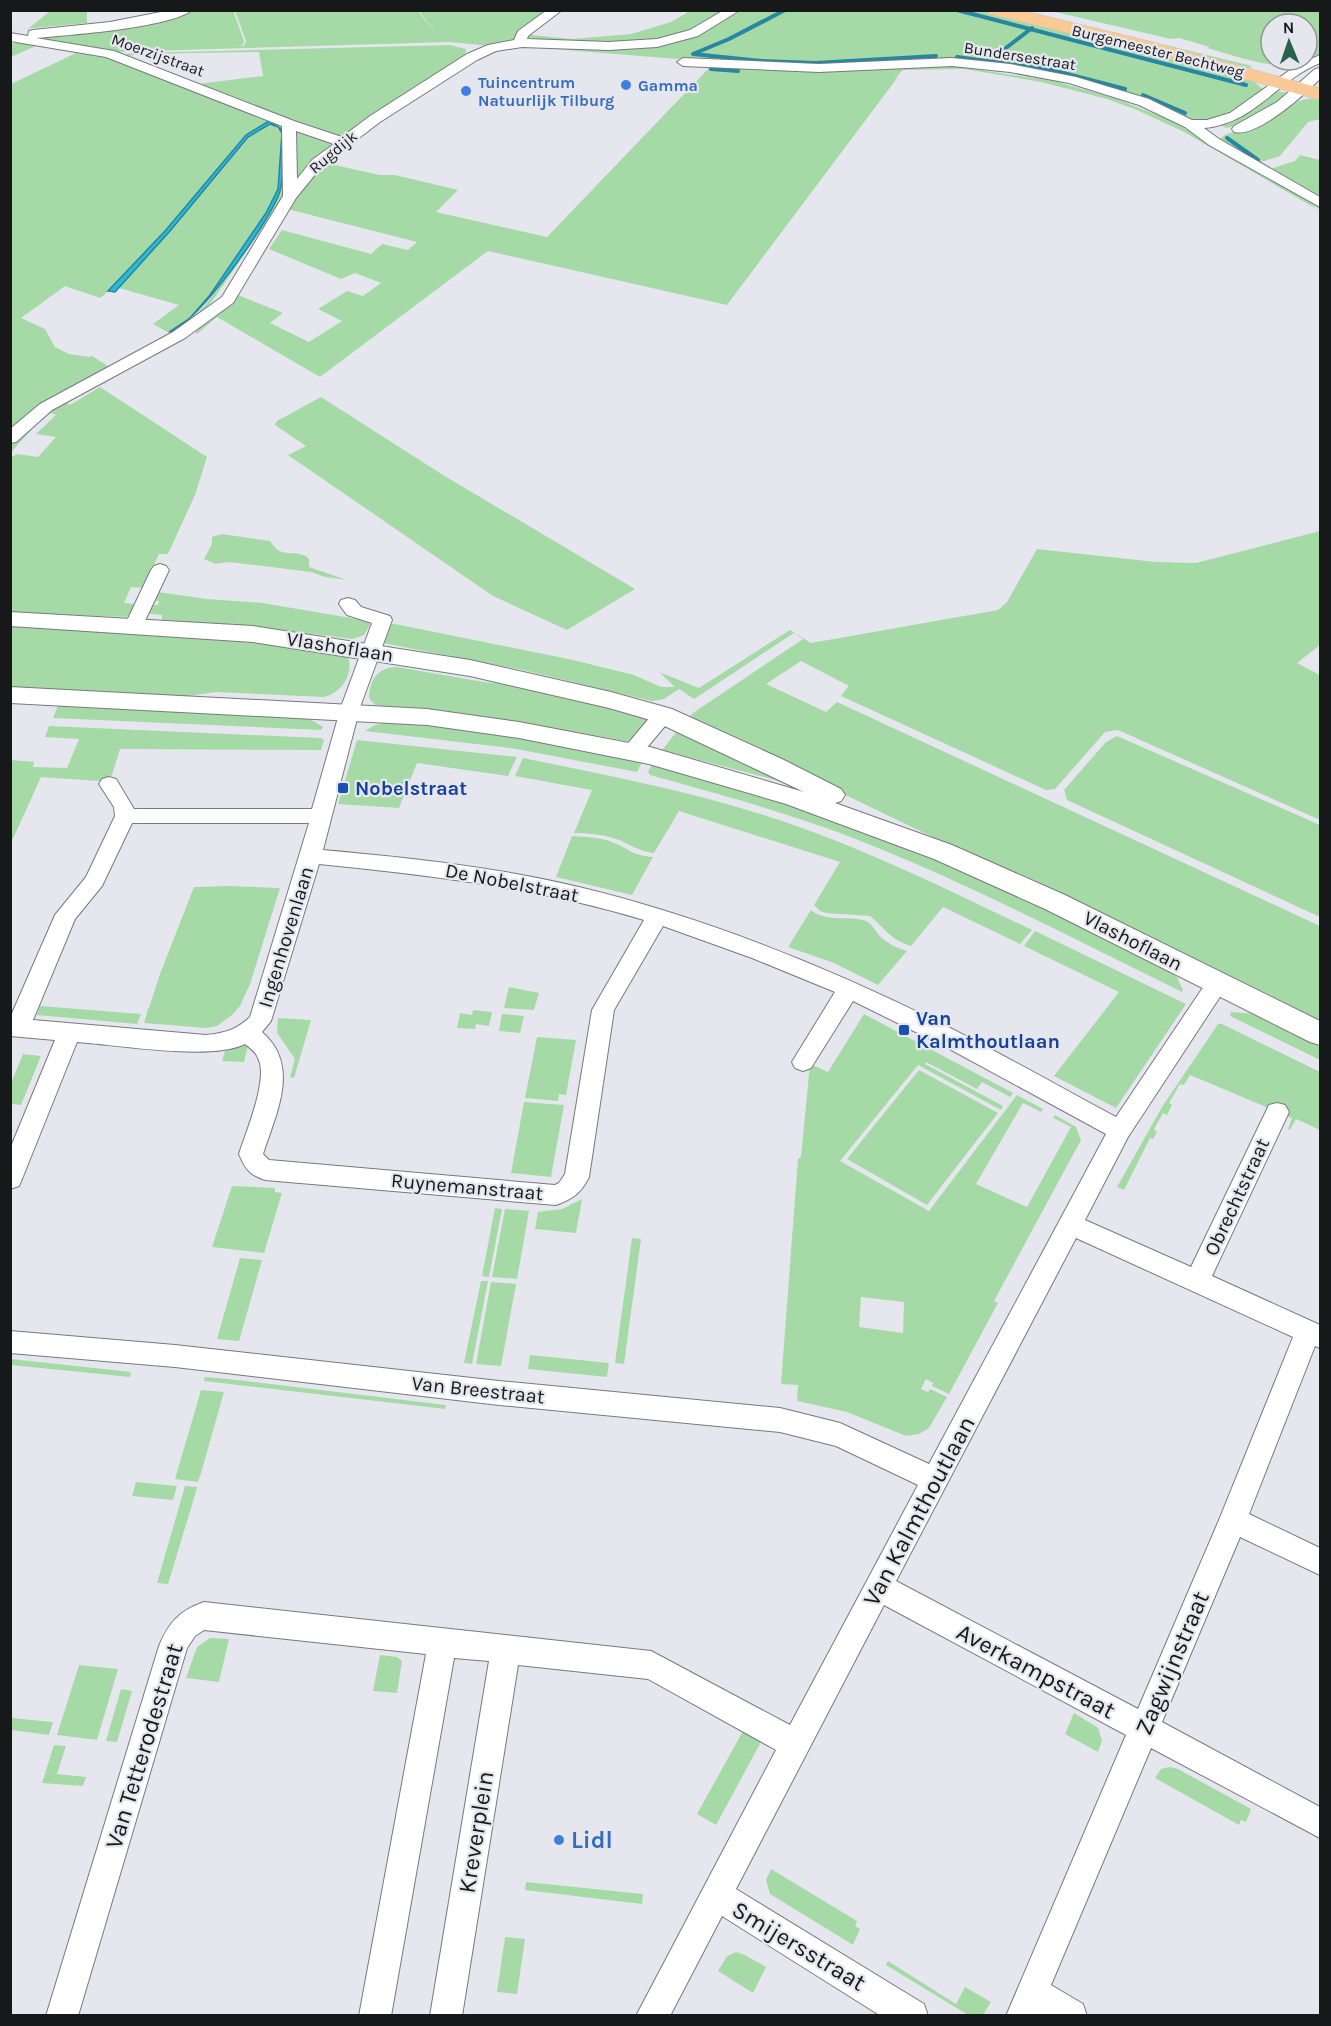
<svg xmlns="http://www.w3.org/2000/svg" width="1331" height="2026" font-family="Karla,sans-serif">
	<rect width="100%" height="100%" fill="#e6e7ee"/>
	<g fill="#a5daa7" fill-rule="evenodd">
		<path d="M 233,10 L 244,41 L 243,45 L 238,46 L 244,46 L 246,41 L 235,11 L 417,10 L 441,39 L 419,11 L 546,11 L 508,36 L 547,11 L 513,41 L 491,46 L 450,42 L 115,52 L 33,38 L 188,11 Z"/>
		<path d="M 982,10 L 1252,80 L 1264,90 L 1244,109 L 1204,122 L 1177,114 L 1130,93 L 1003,65 L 818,65 L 688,58 L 677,59 L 528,47 L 626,49 L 707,30 L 741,11 Z"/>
		<path d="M 50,11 L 87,11 L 87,23 L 11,30 L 29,28 Z"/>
		<path d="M 560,11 L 562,11 L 531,32 L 532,35 L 572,39 L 631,34 L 671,22 L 690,11 L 728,11 C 658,51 610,45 533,40 L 526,37 L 528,33 Z"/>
		<path d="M 1007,11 L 1025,11 L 1252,66 L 1250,68 L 1126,36 Z"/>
		<path d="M 1051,11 L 1320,11 L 1320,56 L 1307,53 L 1307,24 L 1271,24 L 1271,60 L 1298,60 C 1276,73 1231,54 1207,48 L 1210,47 L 1179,38 L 1171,39 Z"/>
		<path d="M 11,41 L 113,57 L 273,118 L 282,124 L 287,133 L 285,195 L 213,300 L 203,312 L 173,335 L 153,324 L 179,305 L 119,288 L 248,137 L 271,122 L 246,135 L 165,231 L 109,291 L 100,298 L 65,286 L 21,318 L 45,329 L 55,347 L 69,354 L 89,357 L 92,356 L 111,368 L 37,408 L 11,430 L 11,84 L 76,53 L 110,58 L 38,45 L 11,57 L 11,44 L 16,43 ZM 271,123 L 284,131 C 283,150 285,174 280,191 C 271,219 225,280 206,304 C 196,316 183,325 170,333 L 196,312 L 210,295 L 266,213 L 278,189 L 282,133 Z"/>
		<path d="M 450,45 L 466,49 L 465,57 L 394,102 L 350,133 L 338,137 L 323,134 L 168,75 L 170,73 L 198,84 L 263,76 L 259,52 L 137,54 L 129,56 L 162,70 L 160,71 L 126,58 L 127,54 L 134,53 Z"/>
		<path d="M 711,66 L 819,72 L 953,66 L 1054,81 L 1114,98 L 1170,120 L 1320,205 L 1320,209 L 1309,203 L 1320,211 L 1184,132 L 1137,110 L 1107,99 L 1041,82 L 964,69 L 903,70 L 895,78 L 898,77 L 727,305 L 488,251 L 320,377 L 217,317 L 197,334 L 194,330 L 238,295 L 283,313 L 270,323 L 309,342 L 342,321 L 318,309 L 347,291 L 363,296 L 381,283 L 355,273 L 341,279 L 269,249 L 282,230 L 371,254 L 382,244 L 408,250 L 417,242 L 287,209 L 320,165 L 330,164 L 380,175 L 395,175 L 458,190 L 436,212 L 547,237 Z"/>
		<path d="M 1278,91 L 1287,93 C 1268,108 1250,123 1226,128 L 1221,125 L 1248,113 Z"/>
		<path d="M 1320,98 L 1320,119 L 1308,122 L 1280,156 L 1261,162 L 1253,161 L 1218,141 C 1224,132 1238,132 1248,129 C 1279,120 1286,97 1320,98 Z"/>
		<path d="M 294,128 L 336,143 L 294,183 Z"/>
		<path d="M 1300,155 L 1320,160 L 1320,200 L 1267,170 L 1295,161 Z"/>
		<path d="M 102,381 L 107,384 L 103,383 L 67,403 L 70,405 L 100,387 L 207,457 L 195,495 L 168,554 L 159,554 L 143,588 L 131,587 L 124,603 L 136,604 L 127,617 L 11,613 L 11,457 L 17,454 L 38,457 L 56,437 L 36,434 L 56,415 L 51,413 L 39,422 L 11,452 L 11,445 L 37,418 Z"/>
		<path d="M 321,397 L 443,475 L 635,589 L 567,630 L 493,596 L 288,455 L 306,446 L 275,425 L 277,421 Z"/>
		<path d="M 1320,531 L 1320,645 L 1297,663 L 1320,675 L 1320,820 L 1118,730 L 1105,732 L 1055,789 L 1046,790 L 841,696 L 849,686 L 801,661 L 766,684 L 826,712 L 837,702 L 1320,926 L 1320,1024 L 688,719 L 693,713 L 803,639 L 794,633 L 694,699 L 679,689 L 664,699 L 652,701 L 523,670 L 383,643 L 385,624 L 395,624 L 573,660 L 634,675 L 661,687 L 675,687 L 659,672 L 699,688 L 790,630 L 811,643 L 998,610 L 1007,602 L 1037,549 L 1156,562 L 1196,563 Z"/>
		<path d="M 222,534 L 270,541 C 282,559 287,549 306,556 L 309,559 L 309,567 L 347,580 L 325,577 L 311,572 L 263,566 L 229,562 L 216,564 L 204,559 L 212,544 L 212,537 Z"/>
		<path d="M 151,591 L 207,599 L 263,603 L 368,621 L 370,625 L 364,635 L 353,639 L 262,628 L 162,620 L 162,615 L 142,613 L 146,605 L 158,605 L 159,601 L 148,600 Z"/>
		<path d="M 11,625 L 245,639 L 244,643 L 247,643 L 249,639 L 348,656 C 354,675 341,693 324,697 L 216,692 L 182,697 L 11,691 Z"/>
		<path d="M 397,667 L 484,682 L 537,687 L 649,719 L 636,738 L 626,741 L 520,722 L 375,705 L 369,698 C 370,679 377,668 397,667 Z"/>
		<path d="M 59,703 L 308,718 L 323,727 L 321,730 L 53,718 Z"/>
		<path d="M 391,722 L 505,734 L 643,760 L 637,772 L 511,748 L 365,731 L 375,725 Z"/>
		<path d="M 49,726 L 321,738 L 324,740 L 321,750 L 120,749 L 112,775 L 99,781 L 41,777 L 11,843 L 10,766 L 13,760 L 34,762 L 33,767 L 67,768 L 79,739 L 45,737 Z"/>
		<path d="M 678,730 L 790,784 L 662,750 Z"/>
		<path d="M 1117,736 L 1320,825 L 1320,917 L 1067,800 L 1064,790 L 1106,742 Z"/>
		<path d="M 357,740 L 517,757 L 508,776 L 417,763 L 399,808 L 338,804 Z"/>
		<path d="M 523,758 C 601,774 680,789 757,813 C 852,842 942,887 1032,930 L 1020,944 L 943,907 L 911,946 C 889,939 886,929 870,916 L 826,913 L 820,911 L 814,905 L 840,862 L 679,811 L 654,853 C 641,851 633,847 622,841 C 606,835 590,833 574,833 L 592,790 L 515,776 Z"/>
		<path d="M 653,762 L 848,821 L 993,883 L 1164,967 L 1177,977 L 1183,990 L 1182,992 C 1074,939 966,882 853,838 C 786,812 718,794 650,775 L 648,772 Z"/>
		<path d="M 572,836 C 585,837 599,837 612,842 C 628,848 633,856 653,857 L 632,895 L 556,877 Z"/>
		<path d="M 230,886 L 280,888 L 250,984 L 240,1006 L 232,1015 L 217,1026 L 206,1028 L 144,1023 L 148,1010 L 146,1010 L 149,1008 L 160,974 L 194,887 Z"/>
		<path d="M 811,910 C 827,923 848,915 866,921 C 873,924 876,933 882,938 C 889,944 897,948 907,951 L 878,985 L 834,963 L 788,947 Z"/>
		<path d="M 1035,931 L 1186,1004 L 1116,1108 L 1054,1076 L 1119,992 L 1024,946 Z"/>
		<path d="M 509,987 L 539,993 L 534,1010 L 504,1008 Z"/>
		<path d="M 40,1006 L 141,1014 L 137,1024 L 37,1015 Z"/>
		<path d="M 473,1010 L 492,1012 L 489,1026 L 476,1024 L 475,1029 L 457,1028 L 460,1013 L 472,1015 Z"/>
		<path d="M 1231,1012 L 1257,1014 L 1320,1044 L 1320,1060 L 1230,1016 Z"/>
		<path d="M 502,1014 L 524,1016 L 520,1033 L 499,1031 Z"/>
		<path d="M 864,1014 L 1013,1093 L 1010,1097 L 982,1082 L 977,1089 L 926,1062 L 925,1064 L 1003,1106 L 1001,1110 L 918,1065 L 840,1161 L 929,1211 L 1017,1095 L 1043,1109 L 1041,1112 L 1023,1103 L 976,1184 L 1027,1207 L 1071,1127 L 1053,1118 L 1055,1115 L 1076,1127 L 1081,1140 L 994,1301 L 998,1303 L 949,1394 L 932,1386 L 933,1383 L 926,1379 L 921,1389 L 928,1392 L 930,1389 L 947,1397 L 929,1428 L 919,1434 L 906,1436 L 847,1412 L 797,1401 L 798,1385 L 781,1384 L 798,1159 L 801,1157 L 810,1064 L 828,1072 ZM 861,1297 L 904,1302 L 903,1333 L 859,1327 Z"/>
		<path d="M 278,1018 L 311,1020 L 294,1078 L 290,1077 L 295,1059 L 277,1033 Z"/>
		<path d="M 1218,1024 L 1222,1024 L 1320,1072 L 1320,1130 L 1296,1119 L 1290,1130 L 1288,1129 L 1292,1118 L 1190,1075 L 1184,1085 L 1180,1084 L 1169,1103 L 1172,1105 L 1167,1115 L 1163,1113 L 1154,1129 L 1157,1132 L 1153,1139 L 1150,1138 L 1124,1190 L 1117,1187 L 1162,1107 Z"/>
		<path d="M 537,1037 L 576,1040 L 566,1095 L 559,1094 L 558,1101 L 525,1098 Z"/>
		<path d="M 249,1041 L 244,1062 L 222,1061 L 226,1047 Z"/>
		<path d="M 23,1054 L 41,1056 L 21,1105 L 11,1104 L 11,1083 Z"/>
		<path d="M 919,1070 L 998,1113 L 927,1205 L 847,1159 Z"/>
		<path d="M 524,1102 L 564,1105 L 551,1177 L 511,1173 Z"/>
		<path d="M 232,1186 L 275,1188 L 275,1192 L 282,1193 L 264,1253 L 212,1247 Z"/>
		<path d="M 582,1199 L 576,1233 L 535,1229 L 538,1212 L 562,1209 Z"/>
		<path d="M 495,1208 L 502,1209 L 489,1277 L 482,1276 Z"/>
		<path d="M 505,1209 L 529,1211 L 517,1279 L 492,1277 Z"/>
		<path d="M 632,1238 L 641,1239 L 624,1364 L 615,1363 Z"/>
		<path d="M 240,1258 L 262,1260 L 239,1341 L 217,1339 Z"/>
		<path d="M 481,1281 L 488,1281 L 472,1364 L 464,1363 Z"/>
		<path d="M 491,1282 L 516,1284 L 501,1366 L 476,1364 Z"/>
		<path d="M 530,1355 L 609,1363 L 607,1377 L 528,1369 Z"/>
		<path d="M 11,1359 L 131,1372 L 130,1377 L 11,1365 Z"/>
		<path d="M 205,1377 L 228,1379 L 446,1405 L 445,1409 L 204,1381 Z"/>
		<path d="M 201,1390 L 224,1392 L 201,1473 L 198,1482 L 175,1479 Z"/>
		<path d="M 136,1482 L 177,1486 L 173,1500 L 132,1496 Z"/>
		<path d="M 185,1486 L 197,1487 L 195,1495 L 168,1584 L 157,1583 Z"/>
		<path d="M 210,1638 L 229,1639 L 219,1682 L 186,1678 L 197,1647 Z"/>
		<path d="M 380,1655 L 397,1657 L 402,1661 L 397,1693 L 373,1691 Z"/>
		<path d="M 79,1665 L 118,1669 L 97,1740 L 57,1735 Z"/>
		<path d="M 121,1689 L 132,1691 L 117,1742 L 106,1741 Z"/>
		<path d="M 1074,1713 L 1098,1728 L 1102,1741 L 1098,1752 L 1065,1734 Z"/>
		<path d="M 11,1718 L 53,1722 L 49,1735 L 11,1730 Z"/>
		<path d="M 743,1731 L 761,1742 L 716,1825 L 697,1814 Z"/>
		<path d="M 54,1745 L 66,1746 L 57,1774 L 86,1777 L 83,1786 L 42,1783 Z"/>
		<path d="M 1169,1767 L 1178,1769 L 1251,1809 L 1246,1822 L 1241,1820 L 1239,1825 L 1155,1778 L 1161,1769 Z"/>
		<path d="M 771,1869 L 857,1921 L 855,1926 L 860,1929 L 853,1945 L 770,1894 L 766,1880 Z"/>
		<path d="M 526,1882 L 643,1894 L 642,1904 L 525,1890 Z"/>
		<path d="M 505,1937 L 525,1939 L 517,1994 L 497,1992 Z"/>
		<path d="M 736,1952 L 745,1955 L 766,1967 L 753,1993 L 718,1971 L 727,1956 Z"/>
		<path d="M 888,1961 L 956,2004 L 965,1987 L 991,2002 L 983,2015 L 968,2015 L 886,1965 Z"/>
	</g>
	<path fill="#2db7d9" stroke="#2687a0" stroke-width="1.5" d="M 269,121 L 284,131 C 284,149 285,173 280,191 C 272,219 196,326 169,332 L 190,318 L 210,295 L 266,213 L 278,189 L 282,133 L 278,127 L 270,124 L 248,137 L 170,231 L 115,292 L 108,291 L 165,231 L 246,135 Z"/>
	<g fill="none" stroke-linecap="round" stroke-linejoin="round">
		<g stroke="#2687a0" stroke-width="4">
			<path d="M 785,10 L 729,39 L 693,54 L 761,61 L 815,63 L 936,56"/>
			<path d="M 957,10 L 1246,85"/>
			<path d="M 957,57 L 1052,70 L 1125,89"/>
			<path d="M 996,60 L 1002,51 L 1032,28"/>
			<path d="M 711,69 L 738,71"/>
			<path d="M 1143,95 L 1185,113"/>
			<path d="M 1227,138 L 1258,160"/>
		</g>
		<defs>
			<g id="minor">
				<path d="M 171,10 L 192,10 C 170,28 68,35 36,38 L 114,51 L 294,121 L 342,137 L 370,116 L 467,54 L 488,45 L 514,40 L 518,31 L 547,10 L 562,10 L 528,36 L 527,39 L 608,42 L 657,39 L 690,30 L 724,10 L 740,10 L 698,36 L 657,47 L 608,50 L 522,47 L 496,51 L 477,60 L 380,122 L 322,166 L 296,198 L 233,303 L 185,338 L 52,410 L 16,442 L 10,443 L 10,429 L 40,404 L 173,332 L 222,297 L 283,196 L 282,126 L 106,57 L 10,41 L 10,33 L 28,36 L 29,31 L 33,30 L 110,22 ZM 296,131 L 334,144 L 312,160 L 297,179 Z"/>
				<path d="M 1320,55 L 1320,63 C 1277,80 1256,123 1204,128 L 1219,139 L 1320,197 L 1320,207 L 1209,145 L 1185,127 L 1139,105 L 1069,83 L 1010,72 L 952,66 L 819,72 L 683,66 L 677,62 L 683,58 L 819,64 L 952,58 L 1010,64 L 1076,77 L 1149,99 L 1192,120 L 1207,120 L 1230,113 L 1297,65 Z"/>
				<path d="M 1320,68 L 1320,79 C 1305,94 1257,138 1234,132 L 1232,129 L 1234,126 L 1277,102 L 1315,69 Z"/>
				<path d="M 160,564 L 166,566 L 169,570 L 143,625 L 141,629 L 127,629 L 125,625 L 151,570 L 154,566 Z"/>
				<path d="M 348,598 L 355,600 L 361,607 L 390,616 L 392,620 L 360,707 L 323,850 C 410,858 498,867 583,888 C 705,918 823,965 936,1021 C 997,1051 1056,1085 1116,1117 L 1210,977 L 1218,975 L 1226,977 L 1229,983 L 1128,1137 L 1085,1220 L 1191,1267 L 1269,1105 L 1277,1103 L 1285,1105 L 1289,1112 L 1212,1276 L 1320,1325 L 1320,1348 L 1315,1346 L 1249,1514 L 1320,1548 L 1320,1575 L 1240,1537 L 1162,1722 L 1320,1807 L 1320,1838 L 1151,1748 L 1051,1985 L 1083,2004 L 1087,2016 L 1006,2016 L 1126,1735 L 884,1605 L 736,1889 L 924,2004 L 928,2016 L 881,2016 L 722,1916 L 670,2016 L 636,2016 L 776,1750 L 648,1679 L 518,1665 L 462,2016 L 430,2016 L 489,1661 L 454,1658 L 391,2016 L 359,2016 L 426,1654 L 204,1630 L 195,1636 L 187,1648 L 78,2016 L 46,2016 L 159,1646 C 169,1622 179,1611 204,1602 L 651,1651 L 790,1725 L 918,1485 L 836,1446 L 780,1432 L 499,1405 L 175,1367 L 10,1353 L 10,1331 L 175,1345 L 499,1381 L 780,1408 L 840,1423 L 929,1464 L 1106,1134 L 944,1046 L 853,1001 L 811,1068 L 803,1071 L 795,1068 L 792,1062 L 835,992 L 752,958 L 663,926 L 614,1010 L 589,1177 C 581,1193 573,1199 556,1205 L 265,1180 C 250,1175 245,1169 239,1154 C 246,1132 269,1078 258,1058 C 256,1052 250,1048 245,1044 C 211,1061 119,1045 77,1042 L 22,1179 L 19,1186 L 10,1189 L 10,1149 L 55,1040 L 10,1036 L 10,1018 L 55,915 L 86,877 L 115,816 L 114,807 L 99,784 L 102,779 L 109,777 L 116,779 L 134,809 L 312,809 L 341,707 L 372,623 L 347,615 L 339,604 L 341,600 ZM 132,823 L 309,823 L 250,1017 C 236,1030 225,1033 206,1035 L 33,1020 L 75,919 L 102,886 ZM 319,864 C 429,875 538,888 644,920 L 592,1010 L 565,1174 L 559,1183 L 555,1185 L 269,1160 L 263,1154 C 276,1113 301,1066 262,1032 L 271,1021 ZM 1076,1238 L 1293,1337 L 1219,1520 L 1138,1709 L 896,1581 Z"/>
				<path d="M 663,709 L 670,710 L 673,715 L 670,720 L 639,757 L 632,759 L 625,757 L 622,752 L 625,747 L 656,710 Z"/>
			</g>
			<path id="tertiary" d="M 10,612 L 253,626 L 470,660 L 611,692 L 672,709 L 782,759 L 841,789 L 845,795 L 841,801 L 835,803 L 952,845 L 1065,895 L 1320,1021 L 1320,1045 L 1310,1042 L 1045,909 L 934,859 L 786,804 L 649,764 L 519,738 L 427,725 L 10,703 L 10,687 L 427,709 L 519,722 L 650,747 L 804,792 L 654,721 L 609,708 L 470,676 L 253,642 L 10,626 Z"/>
			<path id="primary" d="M 986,10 L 1020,10 L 1156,43 L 1320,88 L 1320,100 L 1144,51 L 989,14 Z"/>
		</defs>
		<use href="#minor" stroke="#78797f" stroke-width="2"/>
		<use href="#tertiary" stroke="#78797f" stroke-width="2"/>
		<use href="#primary" stroke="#c3c3c3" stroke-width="1"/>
		<use href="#minor" fill="#fff" fill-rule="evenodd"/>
		<use href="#tertiary" fill="#fff" fill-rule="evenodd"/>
		<use href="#primary" fill="#faca96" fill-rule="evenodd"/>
	</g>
	<g fill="#3f7fe0" stroke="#e6e7ee" stroke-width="2">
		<circle cx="626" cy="85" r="6"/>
		<circle cx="466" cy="91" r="6"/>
		<circle cx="559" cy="1840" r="6"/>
	</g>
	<g fill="#1a4fb4" stroke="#e6e7ee" stroke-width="2">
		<rect x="337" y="782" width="12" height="12" rx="3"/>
		<rect x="898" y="1024" width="12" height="12" rx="3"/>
	</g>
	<g text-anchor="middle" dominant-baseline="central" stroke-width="4.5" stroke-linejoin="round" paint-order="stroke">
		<g font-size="16" fill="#17181a" stroke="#e6e7ee">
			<text transform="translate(1158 51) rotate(14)">Burgemeester Bechtweg</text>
			<text transform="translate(158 55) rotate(20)">Moerzijstraat</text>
			<text transform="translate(1020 56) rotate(9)">Bundersestraat</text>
			<text transform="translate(333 152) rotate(-40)">Rugdijk</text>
		</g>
		<g font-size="16" font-weight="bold" fill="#366cbe" stroke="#e6e7ee" text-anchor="start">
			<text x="478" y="82">Tuincentrum<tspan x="478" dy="18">Natuurlijk Tilburg</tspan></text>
			<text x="638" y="85">Gamma</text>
		</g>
		<g font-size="20" fill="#17181a" stroke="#e6e7ee">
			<text transform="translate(340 647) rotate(9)">Vlashoflaan</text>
			<text transform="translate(512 883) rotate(11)">De Nobelstraat</text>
			<text transform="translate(286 937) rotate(-73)">Ingenhovenlaan</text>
			<text transform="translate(1133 941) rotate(27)">Vlashoflaan</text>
			<text transform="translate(467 1187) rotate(5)">Ruynemanstraat</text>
			<text transform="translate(1237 1197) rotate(-65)">Obrechtstraat</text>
			<text transform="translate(478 1390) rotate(6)">Van Breestraat</text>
		</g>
		<g font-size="20" font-weight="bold" fill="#164399" stroke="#e6e7ee" text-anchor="start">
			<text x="355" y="788">Nobelstraat</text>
			<text x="916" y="1018">Van<tspan x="916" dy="23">Kalmthoutlaan</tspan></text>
		</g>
		<g font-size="24" fill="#17181a" stroke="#e6e7ee">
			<text transform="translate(919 1511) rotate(-62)">Van Kalmthoutlaan</text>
			<text transform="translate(1172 1663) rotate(-67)">Zagwijnstraat</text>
			<text transform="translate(1036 1671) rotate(28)">Averkampstraat</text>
			<text transform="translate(144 1746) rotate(-73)">Van Tetterodestraat</text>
			<text transform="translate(476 1832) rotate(-81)">Kreverplein</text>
			<text transform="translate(799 1946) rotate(31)">Smijersstraat</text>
		</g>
		<g font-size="24" font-weight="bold" fill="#366cbe" stroke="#e6e7ee" text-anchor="start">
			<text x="571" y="1840">Lidl</text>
		</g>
	</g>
	<rect width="1331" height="2026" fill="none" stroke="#17181a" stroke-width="24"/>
	<g transform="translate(1289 42) rotate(358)"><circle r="28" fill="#e6e7ee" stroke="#939499" stroke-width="1.5"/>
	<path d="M0-4.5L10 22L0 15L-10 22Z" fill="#2a624a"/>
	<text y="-9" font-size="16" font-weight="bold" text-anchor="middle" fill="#17181a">N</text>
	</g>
</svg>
